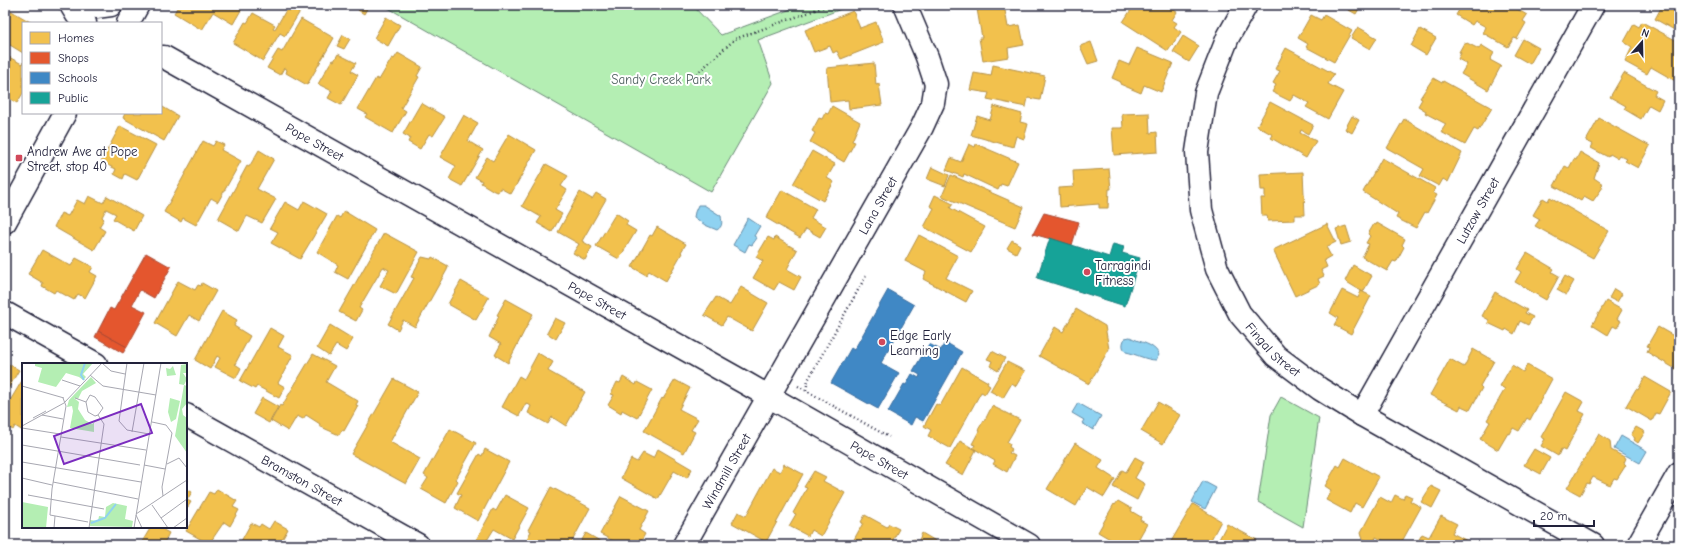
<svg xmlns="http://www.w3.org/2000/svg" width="1684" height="550" font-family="'Comic Neue',sans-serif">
	<rect width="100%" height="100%" fill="#fff"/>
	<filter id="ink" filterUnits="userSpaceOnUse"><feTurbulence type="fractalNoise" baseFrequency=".025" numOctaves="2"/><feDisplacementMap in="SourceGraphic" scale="8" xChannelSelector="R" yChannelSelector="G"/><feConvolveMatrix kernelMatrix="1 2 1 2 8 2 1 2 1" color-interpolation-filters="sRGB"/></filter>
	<g filter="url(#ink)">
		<g fill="#b4eeb3" stroke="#6b8877">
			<path d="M 383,5 L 692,5 L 721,35 L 802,5 L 852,5 L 758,40 L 773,83 L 711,192 Z"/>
			<path d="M 1281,397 L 1319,418 L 1303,527 L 1258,502 L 1271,415 Z"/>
		</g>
		<g fill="#8fd2f1" stroke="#638ca8">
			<path d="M 698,205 L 704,205 L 721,216 C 722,223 723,226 717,230 L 705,225 L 694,217 L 695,212 Z"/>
			<path d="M 748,218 L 760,226 L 754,236 L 757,238 L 752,245 L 749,244 L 745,252 L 733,245 Z"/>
			<path d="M 1130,337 C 1140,343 1154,343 1159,355 L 1156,360 C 1146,360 1136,354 1126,352 C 1122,347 1122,344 1125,338 Z"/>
			<path d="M 1078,403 L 1101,416 L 1093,430 L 1082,423 L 1084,420 L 1072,413 Z"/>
			<path d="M 1621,436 L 1647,451 L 1640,463 L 1614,449 Z"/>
			<path d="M 1203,481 L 1216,488 L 1205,509 L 1192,502 Z"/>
		</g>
		<g fill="#f2c14e" stroke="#b49148">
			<path d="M 179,5 L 244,5 L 233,24 L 213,12 L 202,30 L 174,13 Z"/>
			<path d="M 289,5 L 304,5 L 285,36 L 280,33 L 263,61 L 233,43 L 245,22 L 247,23 L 253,13 L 275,25 L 273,28 L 275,29 Z"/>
			<path d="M 361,5 L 369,5 L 364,14 L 358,10 Z"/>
			<path d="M 1004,5 L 1008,27 L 1020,25 L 1024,45 L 1008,48 L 1009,57 L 983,61 L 979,38 L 982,38 L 977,9 Z"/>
			<path d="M 1134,5 L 1166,5 L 1177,12 L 1172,20 L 1177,23 L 1174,27 L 1181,32 L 1168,51 L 1123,22 Z"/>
			<path d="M 1340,5 L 1366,5 L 1364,9 L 1360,7 L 1356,14 Z"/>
			<path d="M 1462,5 L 1510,5 L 1527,15 L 1523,21 L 1526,23 L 1517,39 L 1514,38 L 1508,47 L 1483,33 L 1486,27 L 1475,21 L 1472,25 L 1456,15 Z"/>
			<path d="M 1659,5 L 1679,5 L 1678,32 L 1655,19 L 1662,6 Z"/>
			<path d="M 8,9 L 32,23 L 23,23 L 23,53 L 5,42 L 5,13 Z"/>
			<path d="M 853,11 L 860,28 L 876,22 L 884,42 L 841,59 L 837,51 L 833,53 L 830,46 L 814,52 L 805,30 Z"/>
			<path d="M 1311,15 L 1321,20 L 1324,15 L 1352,31 L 1334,62 L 1306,47 L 1308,44 L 1298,38 Z"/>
			<path d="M 386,17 L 400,25 L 388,46 L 374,38 Z"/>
			<path d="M 301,19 L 334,38 L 307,85 L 286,73 L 287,70 L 284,68 L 280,75 L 267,68 L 278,50 L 282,52 Z"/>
			<path d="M 1642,22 L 1679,42 L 1679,83 L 1651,67 L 1647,74 L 1625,62 L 1632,47 L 1624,42 L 1634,24 L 1639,27 Z"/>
			<path d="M 1358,27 L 1377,38 L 1370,49 L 1351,38 Z"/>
			<path d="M 1420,29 L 1436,38 L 1426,55 L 1411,46 Z"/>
			<path d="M 343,35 L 350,39 L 344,49 L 337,46 Z"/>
			<path d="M 1183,36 L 1199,46 L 1189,62 L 1173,52 Z"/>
			<path d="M 1523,39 L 1539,48 L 1530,64 L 1514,55 Z"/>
			<path d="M 1091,42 L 1098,61 L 1088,64 L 1080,46 Z"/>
			<path d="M 1464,43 L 1466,44 L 1467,43 L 1479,49 L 1481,45 L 1494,53 L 1490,60 L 1501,66 L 1488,90 L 1461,74 L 1467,64 L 1458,59 L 1461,53 L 1459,52 Z"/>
			<path d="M 1137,48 L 1173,63 L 1161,92 L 1144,85 L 1141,93 L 1120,84 L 1121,82 L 1112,78 L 1119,61 L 1129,65 Z"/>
			<path d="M 1286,48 L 1334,74 L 1328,84 L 1343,92 L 1328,119 L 1306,107 L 1309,103 L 1294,95 L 1290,101 L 1272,92 L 1276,85 L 1273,83 L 1280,71 L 1275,69 Z"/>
			<path d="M 398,53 L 422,67 L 417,76 L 419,77 L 401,108 L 406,111 L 393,133 L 365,117 L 367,114 L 358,109 L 376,78 L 379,80 L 392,58 L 394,59 Z"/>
			<path d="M 338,54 L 356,63 L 351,71 L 358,75 L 341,105 L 328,98 L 332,91 L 318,84 L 332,60 L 334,61 Z"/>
			<path d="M 5,55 L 22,64 L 23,62 L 23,93 L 17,103 L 5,96 Z"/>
			<path d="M 874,63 L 876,85 L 879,84 L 882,105 L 849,109 L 848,100 L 830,102 L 827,68 Z"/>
			<path d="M 993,65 L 1045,76 L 1040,100 L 1028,98 L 1026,107 L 987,99 L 989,93 L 970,90 L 974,73 L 991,76 Z"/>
			<path d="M 1624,73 L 1656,91 L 1654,95 L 1663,100 L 1658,110 L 1649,105 L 1641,119 L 1624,109 L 1626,106 L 1610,97 Z"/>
			<path d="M 1433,78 L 1442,83 L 1443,81 L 1492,108 L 1478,131 L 1474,129 L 1465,145 L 1441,132 L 1446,124 L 1425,113 L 1426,111 L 1418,106 L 1422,99 L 1420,98 Z"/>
			<path d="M 1270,102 L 1313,125 L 1308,134 L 1301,130 L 1300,133 L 1316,141 L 1306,158 L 1271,138 L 1273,135 L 1257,126 Z"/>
			<path d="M 421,103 L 445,117 L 433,136 L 429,134 L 420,149 L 408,142 L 410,138 L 403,134 Z"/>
			<path d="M 161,106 L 178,116 L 164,141 L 123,118 L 125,113 L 161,113 Z"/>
			<path d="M 832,106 L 860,122 L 852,141 L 855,142 L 844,162 L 810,142 L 815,133 L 812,131 L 819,118 L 822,119 L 825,113 L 828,114 Z"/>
			<path d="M 994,106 L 1022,114 L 1020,122 L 1028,124 L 1024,139 L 1016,136 L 1013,147 L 971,135 L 977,116 L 990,120 Z"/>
			<path d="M 1149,113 L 1150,133 L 1157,132 L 1158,152 L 1114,155 L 1112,128 L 1123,128 L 1122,114 Z"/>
			<path d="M 464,115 L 478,123 L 468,141 L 483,150 L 462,186 L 449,179 L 456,166 L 440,157 Z"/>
			<path d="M 1352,116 L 1359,120 L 1352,133 L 1345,129 Z"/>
			<path d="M 1599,118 L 1650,146 L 1638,168 L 1625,161 L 1627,159 L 1619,155 L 1617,158 L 1610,154 L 1608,157 L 1591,148 L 1593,144 L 1586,141 Z"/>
			<path d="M 1404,119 L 1462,153 L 1448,182 L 1443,179 L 1439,186 L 1420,176 L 1424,169 L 1387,148 Z"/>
			<path d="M 120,126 L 156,145 L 137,180 L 125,174 L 123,179 L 114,174 L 116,169 L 101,162 Z"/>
			<path d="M 509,134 L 536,150 L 511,194 L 500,188 L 498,192 L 494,191 L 481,183 L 482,181 L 475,177 L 487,157 L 493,161 Z"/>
			<path d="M 203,141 L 213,146 L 216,141 L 224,145 L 221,150 L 241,161 L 218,202 L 211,198 L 196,225 L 183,218 L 181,222 L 164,212 Z"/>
			<path d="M 969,144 L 975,147 L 976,144 L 1018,162 L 1007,186 L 1001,184 L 998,190 L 964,174 L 963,177 L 946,170 L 951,158 L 961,162 Z"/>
			<path d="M 259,150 L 274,159 L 257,189 L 276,199 L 262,223 L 247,216 L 239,231 L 218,219 L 247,166 L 249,167 Z"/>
			<path d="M 812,151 L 835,164 L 827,178 L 834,182 L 823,201 L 793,184 Z"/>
			<path d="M 1580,152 L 1599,163 L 1594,178 L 1603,184 L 1601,186 L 1603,187 L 1593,201 L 1584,196 L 1581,201 L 1554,186 L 1565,166 L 1569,168 L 1574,159 L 1576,160 Z"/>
			<path d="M 1382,158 L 1435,188 L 1433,193 L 1437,195 L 1427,213 L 1425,212 L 1416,228 L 1396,218 L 1398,214 L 1363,192 Z"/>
			<path d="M 546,164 L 568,176 L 561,186 L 567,190 L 555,210 L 562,214 L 552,232 L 537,223 L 541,217 L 522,206 Z"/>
			<path d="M 932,167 L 949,175 L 945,186 L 927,179 Z"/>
			<path d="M 1109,169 L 1111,189 L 1109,189 L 1108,208 L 1099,208 L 1099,204 L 1060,207 L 1059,188 L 1074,187 L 1073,171 Z"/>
			<path d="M 1303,172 L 1305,215 L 1295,215 L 1295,220 L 1268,221 L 1267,216 L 1262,216 L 1261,198 L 1265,198 L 1265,190 L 1261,190 L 1260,174 Z"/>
			<path d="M 1679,173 L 1679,182 L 1675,180 Z"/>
			<path d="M 951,175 L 1024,207 L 1015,227 L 942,196 Z"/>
			<path d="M 782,190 L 816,209 L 811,218 L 826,227 L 820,237 L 806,229 L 800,238 L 766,218 Z"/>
			<path d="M 580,192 L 592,199 L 596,193 L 606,199 L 582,241 L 592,247 L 585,260 L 573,253 L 579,244 L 558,232 Z"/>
			<path d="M 935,195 L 953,204 L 950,208 L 985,227 L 971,252 L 924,227 L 934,208 L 930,206 Z"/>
			<path d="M 89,196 L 103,203 L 107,196 L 142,216 L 134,231 L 113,219 L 116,214 L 106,209 L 102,217 L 104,219 L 99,227 L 105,231 L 94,250 L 54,227 L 61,213 L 68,216 L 77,200 L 85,204 Z"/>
			<path d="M 1550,197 L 1609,231 L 1593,258 L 1535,226 L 1540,219 L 1533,215 L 1543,198 L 1548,201 Z"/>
			<path d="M 304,201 L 327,214 L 300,259 L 271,243 L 278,232 L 270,228 L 285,202 L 299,210 Z"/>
			<path d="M 344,211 L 375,230 L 348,279 L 335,272 L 338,265 L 317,252 L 337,216 L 340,218 Z"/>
			<path d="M 616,213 L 628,221 L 626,225 L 636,231 L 619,259 L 596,246 Z"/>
			<path d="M 1377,223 L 1405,239 L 1402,245 L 1404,247 L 1396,262 L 1393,261 L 1387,271 L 1362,257 L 1369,244 L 1366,243 L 1370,236 L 1368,234 L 1374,224 L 1376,225 Z"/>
			<path d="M 1327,224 L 1336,242 L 1326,247 L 1331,256 L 1324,260 L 1327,267 L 1321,270 L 1324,276 L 1318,279 L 1320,284 L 1295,296 L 1273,250 Z"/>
			<path d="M 1346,226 L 1351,242 L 1341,245 L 1336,229 Z"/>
			<path d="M 657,227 L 686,244 L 681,252 L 682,253 L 666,281 L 649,271 L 646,275 L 632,267 L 650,235 L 652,236 Z"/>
			<path d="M 384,233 L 419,252 L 396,294 L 380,286 L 389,270 L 383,267 L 359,308 L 362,310 L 356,321 L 339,312 Z"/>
			<path d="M 919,235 L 958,256 L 946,278 L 972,291 L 966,302 L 923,279 L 926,272 L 905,261 Z"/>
			<path d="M 768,237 L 774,240 L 775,237 L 797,250 L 787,269 L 801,277 L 794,290 L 779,282 L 774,290 L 753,278 L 763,261 L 756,257 Z"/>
			<path d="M 1012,240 L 1020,245 L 1016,253 L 1007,248 Z"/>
			<path d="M 42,250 L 71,266 L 76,258 L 93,267 L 90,272 L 97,276 L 85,298 L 78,294 L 74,300 L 56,290 L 54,293 L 42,286 L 43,283 L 28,274 Z"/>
			<path d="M 1527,253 L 1554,269 L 1552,272 L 1559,276 L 1546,300 L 1515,282 L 1521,272 L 1517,269 Z"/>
			<path d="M 422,257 L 431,259 L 432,257 L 448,266 L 447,270 L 415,327 L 403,320 L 398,330 L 388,324 L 414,278 L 411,277 Z"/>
			<path d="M 1353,265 L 1372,276 L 1363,292 L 1345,281 Z"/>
			<path d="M 1565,276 L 1574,281 L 1566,295 L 1557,290 Z"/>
			<path d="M 178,281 L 195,290 L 198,285 L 201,286 L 202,283 L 216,291 L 199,321 L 189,315 L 177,336 L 155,323 Z"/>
			<path d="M 461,281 L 489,297 L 476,320 L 448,304 Z"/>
			<path d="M 741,287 L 768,303 L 752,331 L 727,317 L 722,325 L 704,315 L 716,297 L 730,305 Z"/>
			<path d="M 1614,289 L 1622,294 L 1617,302 L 1609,298 Z"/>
			<path d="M 1342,290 L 1358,298 L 1361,291 L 1371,296 L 1351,334 L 1334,325 L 1338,318 L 1330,313 Z"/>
			<path d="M 1495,292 L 1527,310 L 1525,313 L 1533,317 L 1528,325 L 1520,321 L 1514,334 L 1506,329 L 1505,331 L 1488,323 L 1489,320 L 1482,316 Z"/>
			<path d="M 506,299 L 533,314 L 508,363 L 495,355 L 501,344 L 489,337 L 499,316 L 497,315 Z"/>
			<path d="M 1606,301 L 1622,310 L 1617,319 L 1621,321 L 1617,328 L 1613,326 L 1608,335 L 1592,325 Z"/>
			<path d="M 1076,309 L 1105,326 L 1109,349 L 1089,384 L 1039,356 L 1055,327 L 1063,332 Z"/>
			<path d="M 222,311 L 237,320 L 234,326 L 250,336 L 235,364 L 241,368 L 236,378 L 215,367 L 220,358 L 217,356 L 210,369 L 195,360 Z"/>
			<path d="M 555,318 L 565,323 L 556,339 L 547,333 Z"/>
			<path d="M 330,325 L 353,339 L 346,351 L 336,345 L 329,356 L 317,348 Z"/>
			<path d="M 1658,327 L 1679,339 L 1679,371 L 1647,352 L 1649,347 L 1647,346 Z"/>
			<path d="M 270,328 L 284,336 L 278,347 L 293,355 L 278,383 L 285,387 L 279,398 L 257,386 L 255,389 L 240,381 Z"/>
			<path d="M 1473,349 L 1494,361 L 1480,386 L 1482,388 L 1470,410 L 1461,406 L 1459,410 L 1430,395 L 1450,359 L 1464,367 Z"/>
			<path d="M 992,351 L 1005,358 L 998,371 L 990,366 L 992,361 L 987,359 Z"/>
			<path d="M 538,353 L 553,362 L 548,371 L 585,392 L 566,426 L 552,417 L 548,424 L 528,413 L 531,406 L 526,403 L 519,416 L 502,407 L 519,376 L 524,379 Z"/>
			<path d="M 313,354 L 335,366 L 326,382 L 358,401 L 356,405 L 358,406 L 344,431 L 342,430 L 339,435 L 319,426 L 320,424 L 306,415 L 303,419 L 297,416 L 288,431 L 271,421 L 280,405 L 282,406 Z"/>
			<path d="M 5,362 L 19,370 L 8,389 L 5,388 Z"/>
			<path d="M 1007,362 L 1025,371 L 1016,386 L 1012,383 L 1003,398 L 990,391 Z"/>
			<path d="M 1512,365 L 1523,372 L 1527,365 L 1552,379 L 1530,420 L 1527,418 L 1519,431 L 1513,428 L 1510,434 L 1508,433 L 1498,450 L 1480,439 L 1490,422 L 1487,420 L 1505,389 L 1500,386 Z"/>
			<path d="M 962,367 L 988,382 L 987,384 L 990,386 L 985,394 L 981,392 L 950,448 L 928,436 L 931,430 L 924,426 L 936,404 L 940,406 Z"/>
			<path d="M 623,377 L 636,385 L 637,382 L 652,390 L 637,418 L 622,410 L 621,413 L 608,405 L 614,395 L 611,394 L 617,382 L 620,383 Z"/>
			<path d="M 1645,377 L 1671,392 L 1659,414 L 1656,413 L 1652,421 L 1626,406 L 1636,389 L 1638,390 Z"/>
			<path d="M 23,379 L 23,431 L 15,426 L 13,430 L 5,425 L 5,409 Z"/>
			<path d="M 394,379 L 418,392 L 390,442 L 420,459 L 406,484 L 351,454 Z"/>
			<path d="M 675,380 L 690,388 L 679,409 L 698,419 L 691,430 L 695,432 L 684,453 L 644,431 L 662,398 L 663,399 Z"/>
			<path d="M 1566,392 L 1584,402 L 1579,411 L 1585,414 L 1565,451 L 1561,449 L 1558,456 L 1541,446 L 1545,439 L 1541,437 Z"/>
			<path d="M 262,398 L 278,407 L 269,423 L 253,414 Z"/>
			<path d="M 1158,402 L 1180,415 L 1163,444 L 1141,431 Z"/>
			<path d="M 992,406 L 1020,420 L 1007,442 L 1010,444 L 1009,447 L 1012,449 L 1009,453 L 1015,456 L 1007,472 L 993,464 L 995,461 L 973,448 L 975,445 L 972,444 L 979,431 L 978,430 L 984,420 L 985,420 Z"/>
			<path d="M 1636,427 L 1645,432 L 1638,443 L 1634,440 L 1635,438 L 1631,435 Z"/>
			<path d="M 450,429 L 476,443 L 456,479 L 458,481 L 446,503 L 421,489 L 428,478 L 424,475 Z"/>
			<path d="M 1599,434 L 1610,441 L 1611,450 L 1626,458 L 1624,463 L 1626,465 L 1617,479 L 1614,478 L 1610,485 L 1593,477 L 1589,484 L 1587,483 L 1580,495 L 1567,488 Z"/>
			<path d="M 960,441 L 976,450 L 963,475 L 945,465 Z"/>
			<path d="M 1075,443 L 1103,460 L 1098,468 L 1115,479 L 1104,497 L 1087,487 L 1076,506 L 1047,489 Z"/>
			<path d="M 485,449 L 509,462 L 478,521 L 455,508 L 461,495 L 457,493 L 479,454 L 482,456 Z"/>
			<path d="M 658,449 L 692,469 L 687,478 L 674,471 L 658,499 L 621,478 L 631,459 L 637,462 L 643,453 L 653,458 Z"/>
			<path d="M 1534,449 L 1550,458 L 1541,474 L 1524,465 Z"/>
			<path d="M 1135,457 L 1144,462 L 1135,478 L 1145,484 L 1137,500 L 1113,487 L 1122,470 L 1126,472 Z"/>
			<path d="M 1345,458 L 1379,477 L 1362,507 L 1355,503 L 1350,513 L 1326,500 L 1331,490 L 1325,486 L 1337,465 L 1340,467 Z"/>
			<path d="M 784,464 L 803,474 L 766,542 L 732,523 L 738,512 L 746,516 L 772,468 L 780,472 Z"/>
			<path d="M 814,471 L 826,477 L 823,481 L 845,493 L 821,536 L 811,530 L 808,536 L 789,526 L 796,514 L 793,513 L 807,488 L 804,487 Z"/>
			<path d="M 186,475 L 188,480 L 186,489 Z"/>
			<path d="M 1431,486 L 1441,491 L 1432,508 L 1421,502 Z"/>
			<path d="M 551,487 L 590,508 L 570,545 L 538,545 L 527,539 L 531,531 L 528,530 Z"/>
			<path d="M 186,489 L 192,492 L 187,500 L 191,502 L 186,510 Z"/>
			<path d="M 217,489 L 237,501 L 233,507 L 239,510 L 230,526 L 224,522 L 209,544 L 186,531 L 209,492 L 214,494 Z"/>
			<path d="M 1405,494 L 1412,497 L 1410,501 L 1421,507 L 1400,545 L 1392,545 L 1376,537 L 1375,540 L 1368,541 L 1363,539 L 1361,532 L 1380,497 L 1391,503 L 1395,495 L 1403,499 Z"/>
			<path d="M 505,495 L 529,508 L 512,539 L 494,529 L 484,545 L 476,540 L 493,509 L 496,511 Z"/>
			<path d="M 621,496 L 649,511 L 639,530 L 645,534 L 639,545 L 621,545 L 600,534 Z"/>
			<path d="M 1118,501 L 1132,509 L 1131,511 L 1141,517 L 1140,520 L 1147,524 L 1135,545 L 1120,545 L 1098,532 L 1114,504 L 1115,505 Z"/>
			<path d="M 1193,504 L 1221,521 L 1208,545 L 1169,545 Z"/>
			<path d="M 865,515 L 887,527 L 889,524 L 899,529 L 890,545 L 851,545 L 863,523 L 861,522 Z"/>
			<path d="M 1441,516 L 1457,524 L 1452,533 L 1469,542 L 1467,545 L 1416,545 L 1422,534 L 1429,537 Z"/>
			<path d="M 274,521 L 288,529 L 279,545 L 239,545 L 251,523 L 259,527 L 261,524 L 269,529 Z"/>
			<path d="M 1227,524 L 1257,540 L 1254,545 L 1216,545 Z"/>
			<path d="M 151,527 L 158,527 L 169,533 L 163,545 L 147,545 L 142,542 Z"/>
			<path d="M 586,533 L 607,545 L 579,545 Z"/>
			<path d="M 922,533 L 939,543 L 939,545 L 899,545 L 902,541 L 908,544 L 908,542 L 911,544 L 914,539 L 918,542 Z"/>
		</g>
		<g fill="#e4572e" stroke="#aa4732">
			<path d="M 1044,213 L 1079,222 L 1072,245 L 1033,234 Z"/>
			<path d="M 146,253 L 171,267 L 154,298 L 140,290 L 132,305 L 146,312 L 127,347 L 98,331 L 110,308 L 114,310 Z"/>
			<path d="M 98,331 L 127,347 L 123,353 L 95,337 Z"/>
		</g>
		<g fill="#3f88c5" stroke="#36699c">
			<path d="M 888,290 L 914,305 L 881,363 L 899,373 L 878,409 L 831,383 L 851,348 L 854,350 Z"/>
			<path d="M 945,342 L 962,352 L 923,421 L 915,417 L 911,425 L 888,412 L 904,384 L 906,385 L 912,374 L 919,378 L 920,375 L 913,371 L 929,344 L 941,350 Z"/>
		</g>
		<path fill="#17a398" stroke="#1a7c7c" d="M 1050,238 L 1109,257 L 1113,244 L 1124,247 L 1122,253 L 1140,258 L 1125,306 L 1037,278 Z"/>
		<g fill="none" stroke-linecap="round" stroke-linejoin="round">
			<defs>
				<g id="minor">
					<path d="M 71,5 L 77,15 L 85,23"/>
					<path d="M 89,5 L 96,7 L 111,5"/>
					<path id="s1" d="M 1246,5 L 1228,37 L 1206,93 L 1197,152 L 1201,210 L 1217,269 L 1240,314 L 1276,356 L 1320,389 L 1362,415 L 1593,545"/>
					<path d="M 128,23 L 138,5"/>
					<path id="s2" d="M 161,57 L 164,57 L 747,384 L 1029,545"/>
					<path d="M 5,222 L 65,113"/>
					<path d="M 5,313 L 96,364"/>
					<path id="s3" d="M 186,415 L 418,545"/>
					<path id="s4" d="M 1362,415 L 1593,5"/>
					<path id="s5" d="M 684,545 L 922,127 L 933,103 L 936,84 L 927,57 L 905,5"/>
				</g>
				<path id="major" d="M 1638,545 L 1679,473"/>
			</defs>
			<use href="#minor" stroke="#22223b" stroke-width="25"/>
			<use href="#major" stroke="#22223b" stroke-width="25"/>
			<g stroke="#22223b" stroke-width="2.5" stroke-dasharray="1 3" stroke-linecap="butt">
				<path d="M 691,79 L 735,39 L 829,5"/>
				<path d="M 798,386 L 889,437"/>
				<path d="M 806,390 L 808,380 L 867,274"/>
			</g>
			<use href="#minor" stroke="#fff" stroke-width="22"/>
			<use href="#major" stroke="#fff" stroke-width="22"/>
		</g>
	</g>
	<g fill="#d1495b" stroke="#fff" stroke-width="1.5">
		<rect x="15" y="154" width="8" height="8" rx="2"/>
		<circle cx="1087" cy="272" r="4"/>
		<circle cx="882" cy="342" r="4"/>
	</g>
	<g text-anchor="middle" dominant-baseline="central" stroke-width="4" stroke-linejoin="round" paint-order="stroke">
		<g font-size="13" fill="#4e5f5f" stroke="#fff">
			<text x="661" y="79">Sandy Creek Park</text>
		</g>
		<g font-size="13" fill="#22223b" stroke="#fff">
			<text stroke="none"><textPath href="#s2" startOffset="176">Pope Street</textPath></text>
			<text stroke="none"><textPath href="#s5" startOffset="391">Lana Street</textPath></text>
			<text stroke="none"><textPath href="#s4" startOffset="235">Lutzow Street</textPath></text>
			<text stroke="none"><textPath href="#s2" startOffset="500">Pope Street</textPath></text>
			<text stroke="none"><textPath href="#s1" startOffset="375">Fingal Street</textPath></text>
			<text stroke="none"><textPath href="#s2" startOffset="824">Pope Street</textPath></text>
			<text stroke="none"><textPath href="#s5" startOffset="85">Windmill Street</textPath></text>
			<text stroke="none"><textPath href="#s3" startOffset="133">Bramston Street</textPath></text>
		</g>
		<g font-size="13" fill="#22223b" stroke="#fff" text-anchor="start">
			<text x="27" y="151">Andrew Ave at Pope<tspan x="27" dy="15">Street, stop 40</tspan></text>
			<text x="1095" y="265">Tarragindi<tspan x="1095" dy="15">Fitness</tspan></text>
			<text x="890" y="335">Edge Early<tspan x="890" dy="15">Learning</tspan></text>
		</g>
	</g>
	<g transform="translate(22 363)">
		<rect width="165" height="165" fill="#fff"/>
		<path d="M 13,0 L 71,0 L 61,11 L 64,14 L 61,17 L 57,14 L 44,10 L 34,24 L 16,19 L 20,5 L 13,3 ZM 165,1 L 165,10 L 161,10 L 165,16 L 162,22 L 165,23 L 165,40 L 160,46 L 161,52 L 165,55 L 165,90 L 153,73 L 162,22 L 157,21 L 159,2 ZM 151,3 L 154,12 L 145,13 L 144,5 L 148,6 ZM 69,14 L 74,20 L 60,28 L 56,36 L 52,35 L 57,39 L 56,46 L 63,57 L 70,61 L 77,56 L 72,60 L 72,69 L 48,65 L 51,48 L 50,43 L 45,44 L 47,37 ZM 148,35 L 158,38 L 154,56 L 149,59 L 146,49 ZM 0,139 L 26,144 L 24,165 L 0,165 ZM 91,140 L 105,143 L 103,156 L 111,158 L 110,164 L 68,163 L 68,157 L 76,158 L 77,153 L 83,154 L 84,144 Z" fill="#b4eeb3"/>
		<path fill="none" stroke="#8fd2f1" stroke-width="2" d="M 62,17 L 59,12 L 63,0M 69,160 L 83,155 L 94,141"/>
		<path fill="none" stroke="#a7a7b1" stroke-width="1" d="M 80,0 L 89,8 L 103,11M 105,0 L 97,58 L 105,67 L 127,71M 68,12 L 81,23 L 134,32M 40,17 L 58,23M 0,23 L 42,35M 53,35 L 64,39 L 66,49 L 73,53 L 76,52 L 82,61 L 67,165M 64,39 L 68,32 L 73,34 L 81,45 L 76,52M 20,52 L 41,56M 11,55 L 24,48M 130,59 L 144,62 L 150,70 L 140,124 L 141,133M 0,63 L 42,40 L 80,0M 0,65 L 38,71M 110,69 L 122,0M 39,74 L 124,87M 0,82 L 118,102M 0,99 L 119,119M 145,101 L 157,95 L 165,105M 122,102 L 143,106M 0,115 L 30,122M 31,119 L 116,136M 30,126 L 44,43 L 41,35M 30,126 L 28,152 L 66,159M 6,132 L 82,146M 130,142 L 146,165M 114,151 L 165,117M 114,152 L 120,165M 139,155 L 165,136M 32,165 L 33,153M 112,165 L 139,0M 151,165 L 165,155"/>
		<path fill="#7b2cbf" fill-opacity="0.15" stroke="#7b2cbf" stroke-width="2" d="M 119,41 L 130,70 L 42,101 L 32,73 Z"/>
		<rect width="165" height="165" fill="none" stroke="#22223b" stroke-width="2"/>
	</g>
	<rect width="1684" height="550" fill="none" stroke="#fff" stroke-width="20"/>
	<rect x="10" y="10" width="1664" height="530" fill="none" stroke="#22223b" stroke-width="1.5" filter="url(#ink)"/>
	<rect x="22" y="22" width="140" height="92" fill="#ffffff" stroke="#a7a7b1"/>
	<rect x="30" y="32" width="20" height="12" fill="#f2c14e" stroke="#a7a7b1"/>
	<text x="58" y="42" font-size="12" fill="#22223b">Homes</text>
	<rect x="30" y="52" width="20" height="12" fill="#e4572e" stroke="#a7a7b1"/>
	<text x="58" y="62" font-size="12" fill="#22223b">Shops</text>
	<rect x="30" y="72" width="20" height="12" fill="#3f88c5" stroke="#a7a7b1"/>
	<text x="58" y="82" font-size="12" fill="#22223b">Schools</text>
	<rect x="30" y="92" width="20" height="12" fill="#17a398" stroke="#a7a7b1"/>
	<text x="58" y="102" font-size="12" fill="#22223b">Public</text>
	<g transform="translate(1642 42) rotate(20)" stroke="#ffffff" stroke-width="3" paint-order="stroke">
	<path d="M0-3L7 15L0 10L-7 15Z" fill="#22223b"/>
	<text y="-6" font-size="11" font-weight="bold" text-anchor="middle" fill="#22223b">N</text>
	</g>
	<path d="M1534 520v6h60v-6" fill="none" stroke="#22223b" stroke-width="2"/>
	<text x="1540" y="520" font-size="12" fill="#22223b" stroke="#ffffff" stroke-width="3" paint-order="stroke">20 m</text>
</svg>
